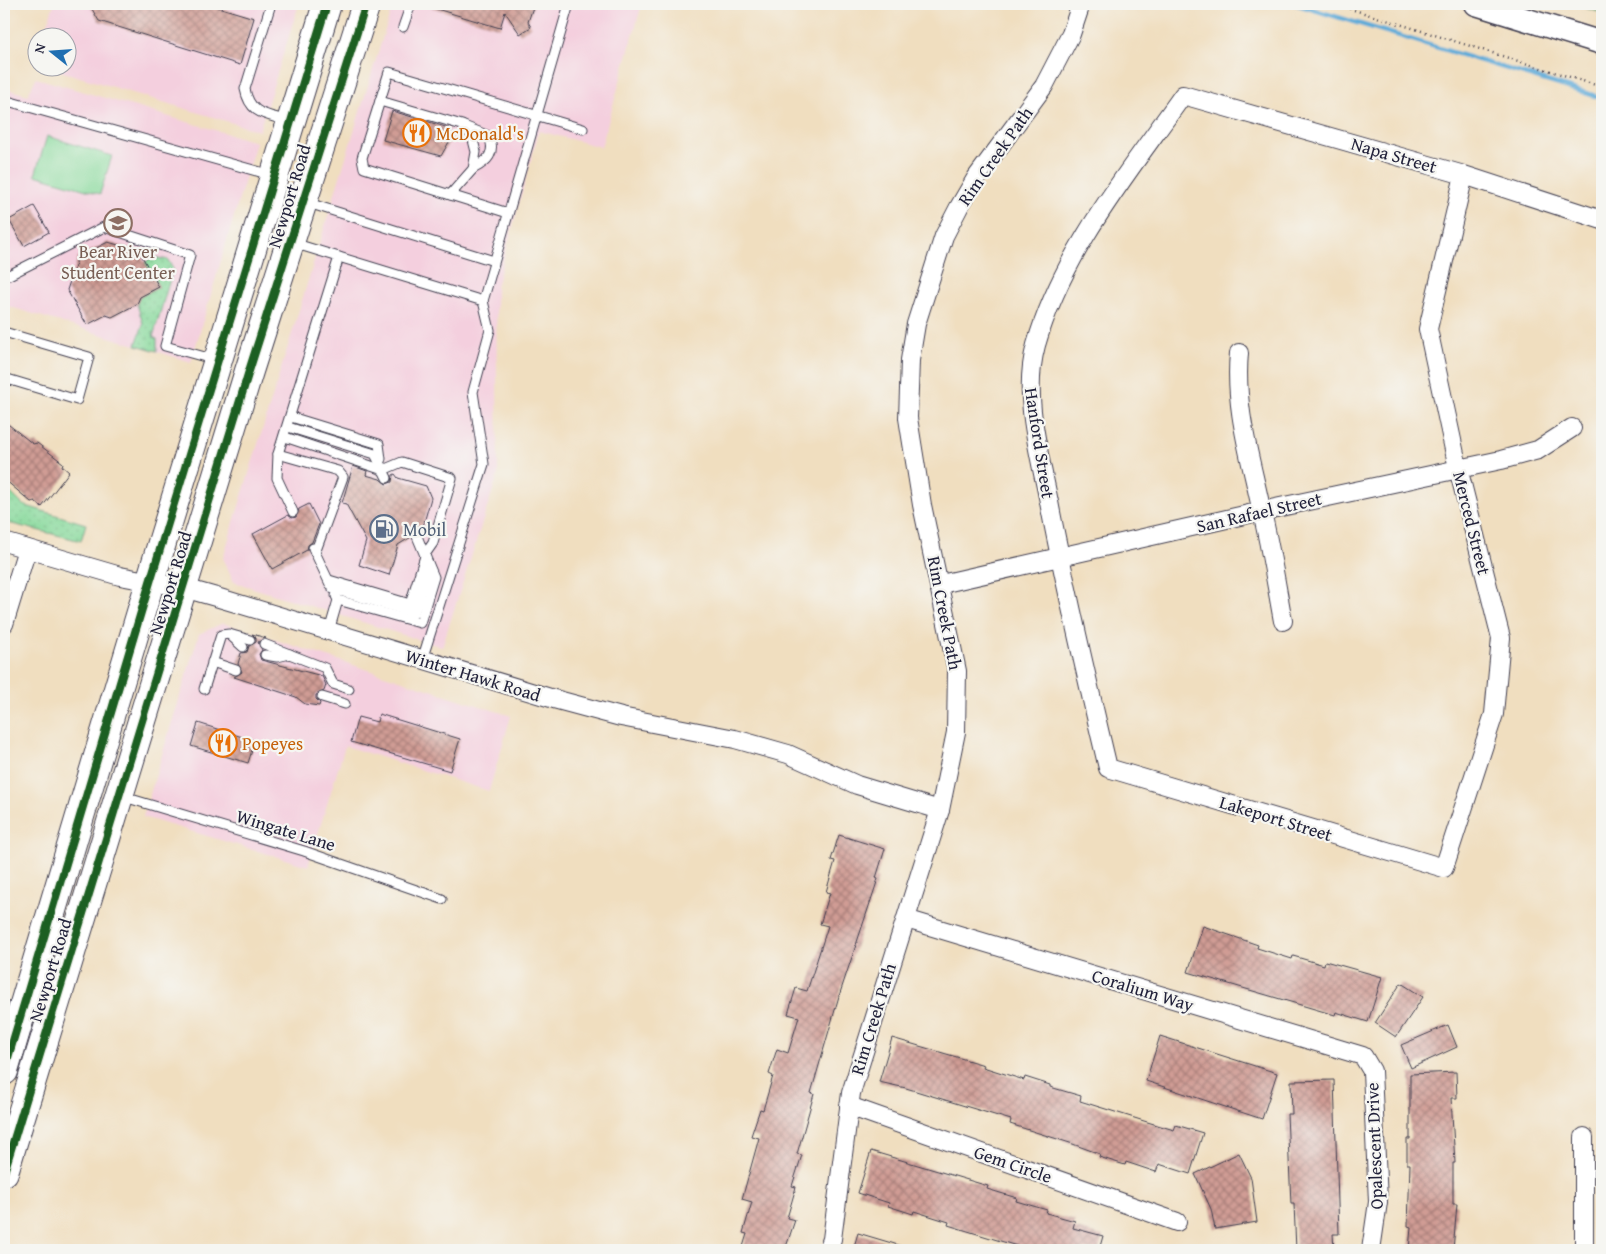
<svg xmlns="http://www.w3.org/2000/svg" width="1606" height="1254" font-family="'Gentium Book Plus',serif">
	<defs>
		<pattern id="green-dots" width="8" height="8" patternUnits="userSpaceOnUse" patternTransform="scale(1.25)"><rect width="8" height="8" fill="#87d99b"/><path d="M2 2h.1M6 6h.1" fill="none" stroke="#74ba86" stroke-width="1.8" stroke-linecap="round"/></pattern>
		<pattern id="building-cross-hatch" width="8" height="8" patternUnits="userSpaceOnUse" patternTransform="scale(1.25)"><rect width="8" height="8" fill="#d09c94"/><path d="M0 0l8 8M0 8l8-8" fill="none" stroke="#a87f7a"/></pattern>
	</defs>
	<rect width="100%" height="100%" fill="#f6f6f2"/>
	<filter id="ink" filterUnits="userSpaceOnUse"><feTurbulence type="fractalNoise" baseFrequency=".02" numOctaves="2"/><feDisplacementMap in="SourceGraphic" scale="10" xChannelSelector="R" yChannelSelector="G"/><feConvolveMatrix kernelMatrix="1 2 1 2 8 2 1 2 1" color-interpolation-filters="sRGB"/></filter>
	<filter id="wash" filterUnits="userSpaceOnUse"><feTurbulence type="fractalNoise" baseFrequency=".0096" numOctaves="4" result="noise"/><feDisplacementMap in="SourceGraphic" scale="20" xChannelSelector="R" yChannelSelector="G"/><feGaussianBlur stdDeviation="1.12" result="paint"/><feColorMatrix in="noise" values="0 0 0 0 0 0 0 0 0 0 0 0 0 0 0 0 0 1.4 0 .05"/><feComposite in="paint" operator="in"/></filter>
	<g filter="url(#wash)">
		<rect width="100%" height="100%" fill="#f0debf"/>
		<g fill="#f4cfde">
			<path d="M 54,4 L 299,4 L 259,131 L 50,68 L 68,68 L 68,38 L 43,38 Z"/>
			<path d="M 393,4 L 642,4 L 601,147 L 539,131 L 496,287 L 498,474 L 442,647 L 234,582 L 223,558 Z"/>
			<path d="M 36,78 L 256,142 L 191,362 L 4,305 L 4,88 L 28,95 Z"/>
			<path d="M 223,623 L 511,716 L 489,791 L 345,746 L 308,866 L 143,817 L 199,634 Z"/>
		</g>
		<g fill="url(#green-dots)" stroke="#547e6b">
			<path d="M 1572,4 L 1602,4 L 1602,13 Z"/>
			<path d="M 153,257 L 168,260 L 173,269 L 153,337 L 157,339 L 157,351 L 136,345 L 143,324 L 137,304 L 140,297 L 159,287 L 145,262 Z"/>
			<path d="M 4,486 L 23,505 L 86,524 L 81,541 L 4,522 Z"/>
		</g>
		<path fill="#87d99b" stroke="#547e6b" d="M 47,136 L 112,156 L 100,194 L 35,175 Z"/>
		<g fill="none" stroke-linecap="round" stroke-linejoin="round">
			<path stroke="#60abd8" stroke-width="4.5" d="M 1295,4 L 1602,98"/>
		</g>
		<g id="blocks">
			<g fill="url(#building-cross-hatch)">
				<path d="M 89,4 L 208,4 L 254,18 L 240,65 L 99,21 Z"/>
				<path d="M 430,4 L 534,4 L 528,22 L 531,27 L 520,34 L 505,12 L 500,28 L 430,7 Z"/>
				<path d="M 392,111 L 449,128 L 446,141 L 449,142 L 441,156 L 383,140 Z"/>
				<path d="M 34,206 L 49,232 L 24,246 L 9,220 Z"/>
				<path d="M 108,242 L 139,251 L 159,287 L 140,297 L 137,304 L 112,317 L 106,315 L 87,325 L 67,290 L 78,257 Z"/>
				<path d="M 4,421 L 33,444 L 37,443 L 63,463 L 62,466 L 69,472 L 42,507 L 35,501 L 31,502 L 4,479 Z"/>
				<path d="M 353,466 L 367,471 L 366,475 L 380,479 L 386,484 L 392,482 L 393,475 L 395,474 L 398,478 L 426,486 L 431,498 L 423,526 L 424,529 L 421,531 L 413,528 L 410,533 L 411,537 L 398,545 L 389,575 L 359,565 L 366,541 L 346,504 L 342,503 Z"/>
				<path d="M 309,504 L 319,524 L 312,542 L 308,545 L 307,550 L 272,569 L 253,534 L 288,515 L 292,518 L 296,517 L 299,509 Z"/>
				<path d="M 252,634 L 266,638 L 258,642 L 262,650 L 259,654 L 261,660 L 322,676 L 326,685 L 324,691 L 316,695 L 316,699 L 320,703 L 319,706 L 305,704 L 296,697 L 234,677 L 242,672 L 238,664 L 241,653 L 247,652 L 249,646 L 256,642 L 256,638 Z"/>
				<path d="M 379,714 L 460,739 L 450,771 L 351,742 L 358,717 L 377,722 Z"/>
				<path d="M 198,723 L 255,741 L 248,763 L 191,746 Z"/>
				<path d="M 839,835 L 885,849 L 876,878 L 878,879 L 839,996 L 811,1093 L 814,1094 L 797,1154 L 802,1155 L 792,1186 L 796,1187 L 787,1218 L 795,1220 L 785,1250 L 742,1250 L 747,1234 L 743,1233 L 752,1202 L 742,1199 L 759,1138 L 751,1136 L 760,1109 L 763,1110 L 773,1076 L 769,1074 L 777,1049 L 788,1053 L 799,1017 L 788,1014 L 796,988 L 807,991 L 828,926 L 820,924 L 830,893 L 826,892 L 835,861 L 831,860 Z"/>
				<path d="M 1203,926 L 1258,945 L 1257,948 L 1292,959 L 1293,956 L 1324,965 L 1325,961 L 1382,977 L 1368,1022 L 1336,1012 L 1335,1015 L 1188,972 Z"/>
				<path d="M 1401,983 L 1423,997 L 1396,1037 L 1375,1023 Z"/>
				<path d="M 1448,1025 L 1457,1047 L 1411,1068 L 1401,1045 Z"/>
				<path d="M 1160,1036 L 1277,1073 L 1262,1119 L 1146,1081 Z"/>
				<path d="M 892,1038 L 984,1065 L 983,1067 L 1024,1080 L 1025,1077 L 1050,1085 L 1050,1087 L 1081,1096 L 1080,1101 L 1144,1121 L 1174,1130 L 1176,1125 L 1203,1133 L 1190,1174 L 1159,1164 L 1156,1172 L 1126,1162 L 1125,1165 L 1099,1157 L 1100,1154 L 1070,1143 L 1010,1124 L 1011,1120 L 906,1088 L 879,1082 Z"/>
				<path d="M 1456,1072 L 1457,1098 L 1451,1098 L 1455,1163 L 1453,1163 L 1453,1204 L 1457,1204 L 1453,1250 L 1409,1250 L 1411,1227 L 1408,1226 L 1410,1164 L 1407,1164 L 1407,1139 L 1410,1139 L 1410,1074 Z"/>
				<path d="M 1334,1080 L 1339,1234 L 1333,1234 L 1334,1250 L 1296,1250 L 1294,1204 L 1291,1204 L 1287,1114 L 1292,1114 L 1291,1081 Z"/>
				<path d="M 871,1151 L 988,1186 L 987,1189 L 1017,1198 L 1016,1201 L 1047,1210 L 1046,1213 L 1075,1221 L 1073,1228 L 1103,1236 L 1099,1250 L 1030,1250 L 948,1225 L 949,1222 L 914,1211 L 913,1214 L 888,1206 L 889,1203 L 858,1193 Z"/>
				<path d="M 1239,1153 L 1251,1178 L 1257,1222 L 1215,1229 L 1211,1209 L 1195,1174 Z"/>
				<path d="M 858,1233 L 905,1247 L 905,1250 L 853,1250 Z"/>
			</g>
		</g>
	</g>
	<g filter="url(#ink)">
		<use href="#blocks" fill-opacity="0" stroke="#413e4f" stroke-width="1"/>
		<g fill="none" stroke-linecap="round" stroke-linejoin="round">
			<defs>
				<g id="service">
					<path d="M 271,4 L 245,89 C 250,115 266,114 288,121"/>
					<path d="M 403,27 L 411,4"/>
					<path d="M 4,100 L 271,175"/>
					<path d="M 380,101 L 462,125 L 472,136 L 476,152 L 473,169 L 450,195"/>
					<path d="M 464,126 L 489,136 C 496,153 488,161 473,169"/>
					<path d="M 305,202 L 494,261"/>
					<path d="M 508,213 L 364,168 L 362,158 L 389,72 L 583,129"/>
					<path d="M 293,243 L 483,301"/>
					<path d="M 4,273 L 9,275 L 104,227 L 190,255 L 165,346 L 216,360"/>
					<path d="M 4,332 L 89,357 L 77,400 L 4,378"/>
					<path d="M 291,417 L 379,444 L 381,459"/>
					<path d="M 288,427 L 375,454 L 387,478"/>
					<path d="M 285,437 L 383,470 L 402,462 L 452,478 L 433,543 L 426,553 L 410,604 L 329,580"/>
					<path d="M 278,454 L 338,471 L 343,477 L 315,553"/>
					<path d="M 293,512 L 277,478 L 278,454 L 339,257"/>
					<path d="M 313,548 L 330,584"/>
					<path d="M 333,589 L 414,613 L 427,575 L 427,565"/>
					<path d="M 338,600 L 420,623 L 434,577 L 416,534"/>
					<path d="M 329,631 L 338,600 L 336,596"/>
					<path d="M 230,635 L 243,647"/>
					<path d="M 264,644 L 325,668 L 333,684 L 349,689"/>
					<path d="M 265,655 L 277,657 L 290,654"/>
					<path d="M 422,660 L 484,464 L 473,392 L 490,330 L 483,301 L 569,4"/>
					<path d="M 212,662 L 236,670"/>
					<path d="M 204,689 L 221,635 L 229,634 L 250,640"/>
					<path d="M 322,697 L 345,704"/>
					<path d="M 121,796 L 304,851 L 442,899"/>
				</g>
				<g id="minor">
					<path d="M 1464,175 L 1428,329 L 1458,468 L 1501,638 L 1494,714 L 1444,868 L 1108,768 C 1087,679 1066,591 1049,502 C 1039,451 1022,396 1036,345 C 1063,251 1128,173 1183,95 L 1464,175 L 1602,220"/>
					<path d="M 1239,353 C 1234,406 1250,456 1261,508 C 1270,545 1276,583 1283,621"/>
					<path d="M 4,542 L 120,576 L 184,588 L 216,597 L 554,699 L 621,717 L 735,739 L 788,754 L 857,785 L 940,810"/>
					<path d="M 941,584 L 1262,511 L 1501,460 L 1538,450 L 1572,428"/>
					<path d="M 4,624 L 27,549"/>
					<path d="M 906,919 L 1363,1056 L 1372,1071 L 1378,1202 L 1371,1250"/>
					<path d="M 849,1106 L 1177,1222"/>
					<path d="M 1584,1137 L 1584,1250"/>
					<path d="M 828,1250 L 832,1239 L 851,1093 L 940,810 L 956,732 L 957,671 L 922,505 L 908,418 L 910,360 L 916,324 L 944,236 L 959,207 L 976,178 L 1044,86 L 1071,34 L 1081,4"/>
				</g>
				<path id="tertiary" d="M 1476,4 L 1602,43"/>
				<g id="primary">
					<path d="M 4,1071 L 150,582 L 327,4"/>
					<path d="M 4,1172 L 249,371 L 366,4"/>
				</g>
			</defs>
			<use href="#service" stroke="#413e4f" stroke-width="11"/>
			<use href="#minor" stroke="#413e4f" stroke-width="20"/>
			<use href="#tertiary" stroke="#413e4f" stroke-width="25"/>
			<use href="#primary" stroke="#413e4f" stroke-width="30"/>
			<path stroke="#413e4f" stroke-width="2.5" stroke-dasharray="1 4" stroke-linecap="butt" d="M 1335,4 L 1602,87"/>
			<use href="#service" stroke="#fff" stroke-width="9"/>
			<use href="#minor" stroke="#fff" stroke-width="18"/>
			<use href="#tertiary" stroke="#fff" stroke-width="22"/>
			<use href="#primary" stroke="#fff" stroke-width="28"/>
			<defs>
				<g id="cycleway">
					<path d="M 4,1071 L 150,582 L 327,4"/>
					<path d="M 4,1172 L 249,371 L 366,4"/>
				</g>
			</defs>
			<use href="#cycleway" stroke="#f6f6f2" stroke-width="11"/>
			<use href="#cycleway" stroke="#1b5e20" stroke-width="8"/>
		</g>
	</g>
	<defs>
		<symbol id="restaurant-ring" viewBox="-11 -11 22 22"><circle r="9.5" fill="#f6f6f2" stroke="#e8710a" stroke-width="1.5"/><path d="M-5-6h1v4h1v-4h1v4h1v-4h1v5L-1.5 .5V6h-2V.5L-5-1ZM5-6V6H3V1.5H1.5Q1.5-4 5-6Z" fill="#e8710a"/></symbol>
		<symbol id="school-ring" viewBox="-11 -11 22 22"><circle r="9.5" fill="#f6f6f2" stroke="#8d6e63" stroke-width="1.5"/><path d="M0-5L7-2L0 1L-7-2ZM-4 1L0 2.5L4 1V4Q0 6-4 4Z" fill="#8d6e63"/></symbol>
		<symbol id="fuel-ring" viewBox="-11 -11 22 22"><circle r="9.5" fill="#f6f6f2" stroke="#5c6f8a" stroke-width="1.5"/><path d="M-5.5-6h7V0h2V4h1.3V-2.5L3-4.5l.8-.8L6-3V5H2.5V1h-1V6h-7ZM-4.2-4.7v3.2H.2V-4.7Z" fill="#5c6f8a"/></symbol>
	</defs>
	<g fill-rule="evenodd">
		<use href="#restaurant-ring" x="401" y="117" width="32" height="32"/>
		<use href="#school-ring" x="102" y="207" width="32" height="32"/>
		<use href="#fuel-ring" x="368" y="513" width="32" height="32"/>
		<use href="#restaurant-ring" x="207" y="727" width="32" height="32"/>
	</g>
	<g text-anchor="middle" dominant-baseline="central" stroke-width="4.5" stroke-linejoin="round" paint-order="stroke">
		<g font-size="18" fill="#c56008" stroke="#f6f6f2" text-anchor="start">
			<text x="436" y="133">McDonald's</text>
			<text x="242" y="743">Popeyes</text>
		</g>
		<g font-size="18" fill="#22223b" stroke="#f6f6f2">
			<text transform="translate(1394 155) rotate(16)">Napa Street</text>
			<text transform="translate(995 156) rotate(-55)">Rim Creek Path</text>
			<text transform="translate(289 196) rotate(-73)">Newport Road</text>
			<text transform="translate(1040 443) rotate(81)">Hanford Street</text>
			<text transform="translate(1259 512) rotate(-13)">San Rafael Street</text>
			<text transform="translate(1472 523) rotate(76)">Merced Street</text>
			<text transform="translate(170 583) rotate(-73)">Newport Road</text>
			<text transform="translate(945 613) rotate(79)">Rim Creek Path</text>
			<text transform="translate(473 675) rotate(17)">Winter Hawk Road</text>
			<text transform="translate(1276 818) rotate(17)">Lakeport Street</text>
			<text transform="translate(286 830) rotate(17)">Wingate Lane</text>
			<text transform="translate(50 970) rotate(-73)">Newport Road</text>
			<text transform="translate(1143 990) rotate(17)">Coralium Way</text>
			<text transform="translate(873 1019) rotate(-73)">Rim Creek Path</text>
			<text transform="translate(1374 1146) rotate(-92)">Opalescent Drive</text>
			<text transform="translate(1013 1164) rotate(19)">Gem Circle</text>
		</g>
		<g font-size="18" fill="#785e54" stroke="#f6f6f2">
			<text x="118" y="251">Bear River<tspan x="118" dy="21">Student Center</tspan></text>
		</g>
		<g font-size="18" fill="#4e5e75" stroke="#f6f6f2" text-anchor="start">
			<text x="403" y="529">Mobil</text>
		</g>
	</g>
	<rect width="1606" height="1254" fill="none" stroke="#f6f6f2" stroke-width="20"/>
	<g transform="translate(52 52) rotate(287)"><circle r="24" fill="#f6f6f2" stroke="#a1a1a9"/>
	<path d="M0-4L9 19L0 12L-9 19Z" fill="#1f6fb2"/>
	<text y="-8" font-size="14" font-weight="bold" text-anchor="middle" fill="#22223b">N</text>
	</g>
</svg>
